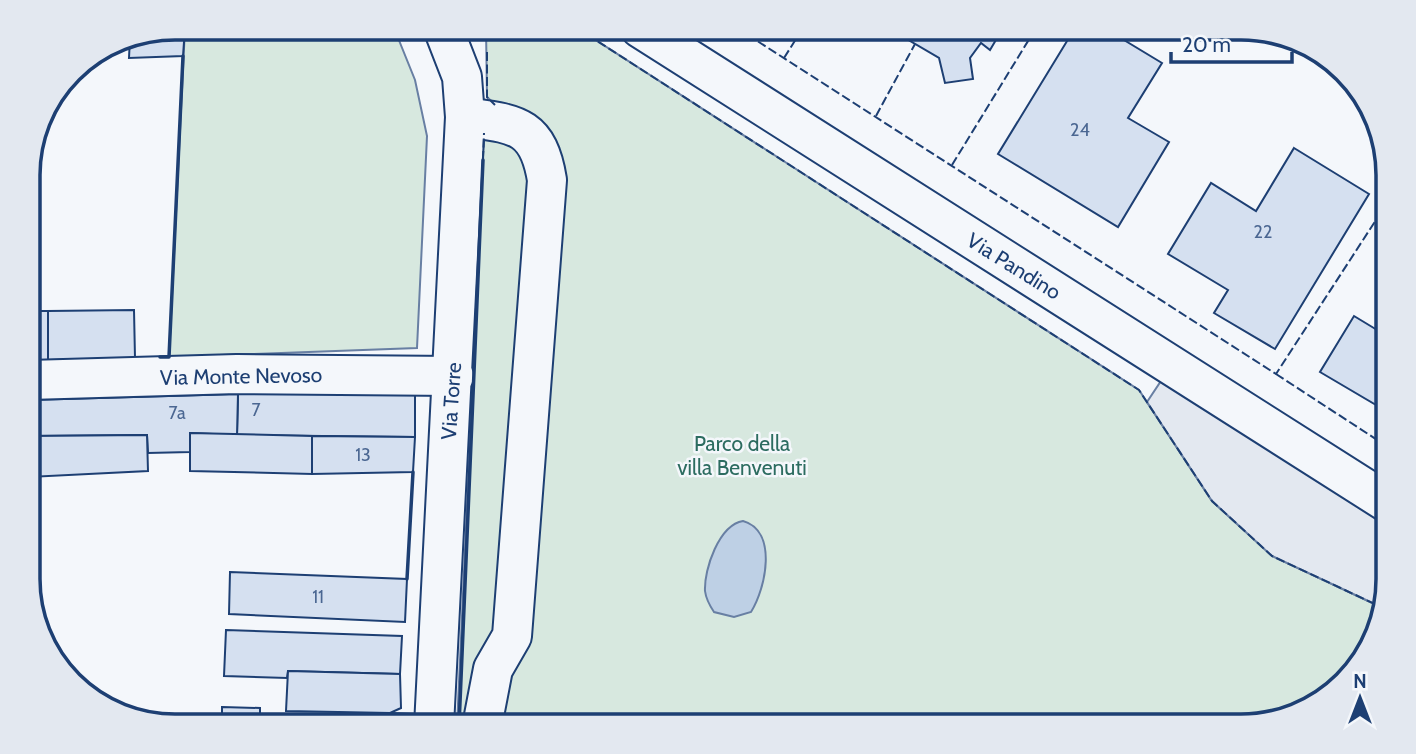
<svg xmlns="http://www.w3.org/2000/svg" width="1416" height="754" font-family="Cabin,sans-serif">
	<rect width="100%" height="100%" fill="#f4f7fb"/>
	<g fill="#d7e8df" stroke="#687fa3" stroke-width="2">
		<path d="M 185,28 L 394,28 L 415,80 L 427,136 L 417,348 L 169,357 Z"/>
		<path d="M 486,28 L 577,28 L 1139,390 L 1212,501 L 1272,556 L 1381,607 L 1373,644 L 1322,701 L 1250,726 L 457,726 L 484,132 L 502,111 L 487,97 Z"/>
	</g>
	<path fill="#e3e8f0" stroke="#687fa3" stroke-width="2" d="M 1163,378 L 1388,525 L 1388,579 L 1381,607 L 1272,556 L 1212,501 L 1147,402 Z"/>
	<path fill="#bed0e5" stroke="#687fa3" stroke-width="2" d="M 743,521 C 778,531 766,588 751,612 L 734,617 L 714,612 C 710,606 706,599 705,591 C 704,569 719,525 743,521 Z"/>
	<g fill="#d5e0f0" stroke="#1d3f73" stroke-width="2">
		<path d="M 175,28 L 185,28 L 183,56 L 129,58 L 130,37 Z"/>
		<path d="M 888,28 L 1003,28 L 990,50 L 981,43 L 970,58 L 973,79 L 945,83 L 939,58 Z"/>
		<path d="M 1075,28 L 1104,28 L 1162,63 L 1128,118 L 1169,142 L 1118,227 L 998,154 Z"/>
		<path d="M 1294,148 L 1369,194 L 1275,349 L 1214,313 L 1228,290 L 1168,254 L 1211,183 L 1256,211 Z"/>
		<path d="M 134,310 L 135,358 L 48,360 L 48,311 Z"/>
		<rect x="29" y="311" width="19" height="49"/>
		<path d="M 1354,316 L 1387,336 L 1388,412 L 1320,372 Z"/>
		<path d="M 415,392 L 415,437 L 237,435 L 238,394 Z"/>
		<path d="M 238,394 L 237,435 L 190,433 L 190,452 L 148,453 L 147,435 L 29,436 L 29,400 Z"/>
		<path d="M 190,433 L 312,436 L 312,474 L 190,471 Z"/>
		<path d="M 147,435 L 148,471 L 29,477 L 29,436 Z"/>
		<path d="M 312,436 L 415,437 L 413,472 L 312,474 Z"/>
		<path d="M 230,572 L 407,579 L 405,622 L 229,614 Z"/>
		<path d="M 226,630 L 402,636 L 400,674 L 288,671 L 287,678 L 224,676 Z"/>
		<path d="M 288,671 L 400,674 L 401,708 L 390,713 L 286,711 Z"/>
		<path d="M 222,707 L 260,708 L 260,726 L 222,726 Z"/>
		<path d="M 390,713 L 415,714 L 415,726 L 390,726 Z"/>
	</g>
	<g fill="none" stroke-linecap="round" stroke-linejoin="round">
		<defs>
			<g id="minor">
				<path d="M 640,28 L 1388,503"/>
				<path d="M 465,117 C 515,124 538,124 547,180 L 512,636 L 493,669 L 482,726"/>
				<path d="M 29,380 L 237,374 L 454,376"/>
				<path d="M 434,726 L 465,117 L 462,77 L 443,28"/>
			</g>
		</defs>
		<use href="#minor" stroke="#1d3f73" stroke-width="42"/>
		<use href="#minor" stroke="#f4f7fb" stroke-width="38"/>
		<g stroke="#1d3f73" stroke-width="2" stroke-dasharray="9 3.5" stroke-linecap="butt">
			<path d="M 577,28 L 1139,390 L 1212,501 L 1272,556 L 1377,605"/>
			<path d="M 737,28 L 1276,374 L 1387,203"/>
			<path d="M 487,52 L 487,97 L 495,105"/>
			<path d="M 784,58 L 803,28"/>
			<path d="M 876,116 L 915,44"/>
			<path d="M 483,160 L 484,133"/>
			<path d="M 952,165 L 1036,28"/>
			<path d="M 1276,374 L 1388,447"/>
		</g>
		<g stroke="#1d3f73" stroke-width="3.5">
			<path d="M 160,357 L 169,357 L 183,56"/>
			<path d="M 407,579 L 413,472"/>
			<path d="M 459,726 L 483,160"/>
		</g>
	</g>
	<g text-anchor="middle" dominant-baseline="central" stroke-width="5" stroke-linejoin="round" paint-order="stroke">
		<g font-size="18" fill="#4b6792">
			<text x="1080" y="130">24</text>
			<text x="1263" y="232">22</text>
			<text x="256" y="410">7</text>
			<text x="177" y="413">7a</text>
			<text x="363" y="455">13</text>
			<text x="318" y="597">11</text>
		</g>
		<g font-size="21" fill="#1d3f73" stroke="#f4f7fb">
			<text transform="translate(1014 266) rotate(32)">Via Pandino</text>
			<text transform="translate(241 376) rotate(-1)">Via Monte Nevoso</text>
			<text transform="translate(451 401) rotate(-86)">Via Torre</text>
		</g>
		<g font-size="21" fill="#2c6c60" stroke="#f4f7fb">
			<text x="742" y="443">Parco della<tspan x="742" dy="24">villa Benvenuti</tspan></text>
		</g>
	</g>
	<path d="M0 0H1416V754H0ZM175 40H1241A135 135 0 0 1 1376 175V579A135 135 0 0 1 1241 714H175A135 135 0 0 1 40 579V175A135 135 0 0 1 175 40Z" fill="#e3e8f0" fill-rule="evenodd"/>
	<path fill="none" stroke="#1d3f73" stroke-width="3.5" d="M175 40H1241A135 135 0 0 1 1376 175V579A135 135 0 0 1 1241 714H175A135 135 0 0 1 40 579V175A135 135 0 0 1 175 40Z"/>
	<g transform="translate(1360 698)" stroke="#f4f7fb" stroke-width="5" paint-order="stroke">
	<path d="M0-5L12 26L0 18L-12 26Z" fill="#1d3f73"/>
	<text y="-10" font-size="19" font-weight="bold" text-anchor="middle" fill="#1d3f73">N</text>
	</g>
	<path d="M1171 52v10h121v-10" fill="none" stroke="#1d3f73" stroke-width="3.5"/>
	<text x="1182" y="52" font-size="21" fill="#1d3f73" stroke="#f4f7fb" stroke-width="5" paint-order="stroke">20 m</text>
</svg>
